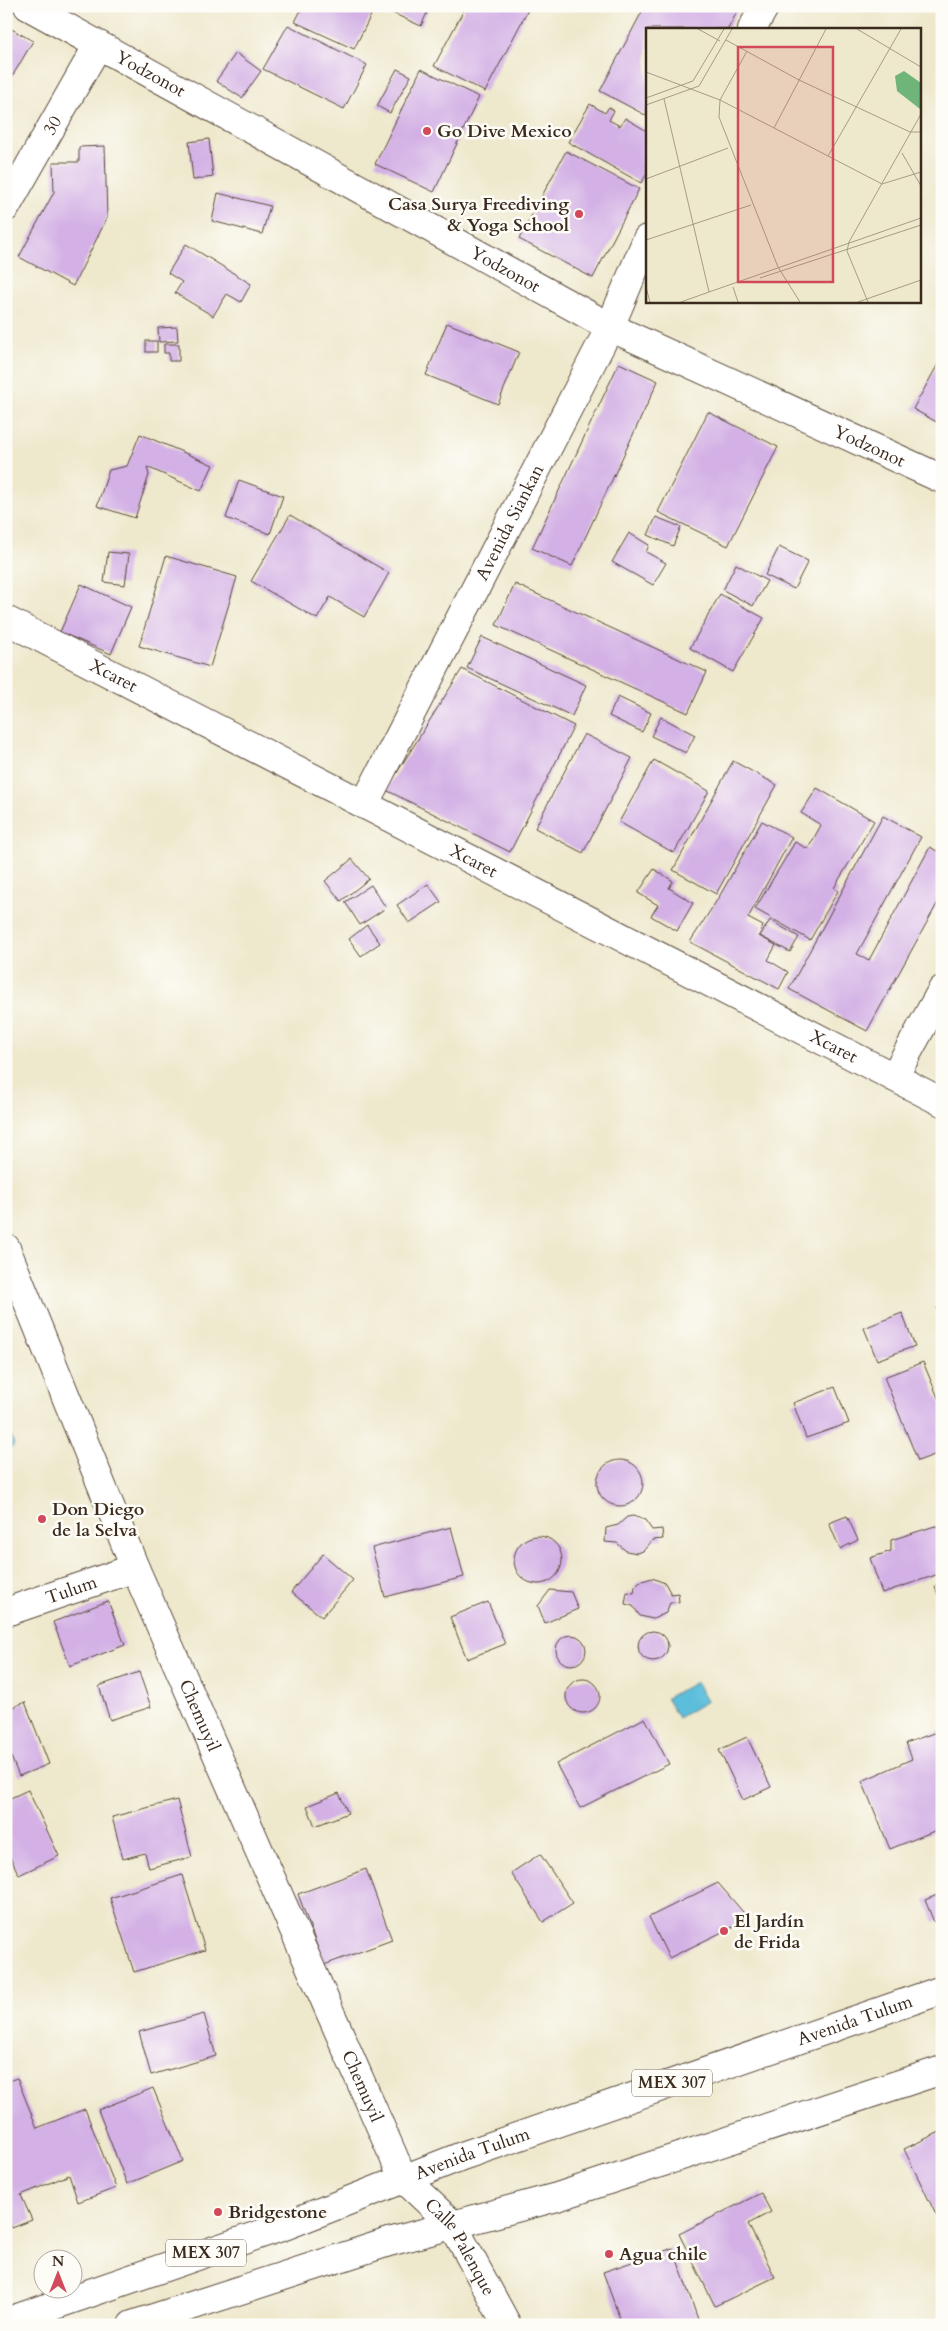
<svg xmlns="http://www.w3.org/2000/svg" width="948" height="2331" font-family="Cardo,serif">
	<rect width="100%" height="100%" fill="#fdfcf7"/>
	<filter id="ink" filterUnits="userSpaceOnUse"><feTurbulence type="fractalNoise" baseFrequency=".02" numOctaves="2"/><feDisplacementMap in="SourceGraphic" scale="10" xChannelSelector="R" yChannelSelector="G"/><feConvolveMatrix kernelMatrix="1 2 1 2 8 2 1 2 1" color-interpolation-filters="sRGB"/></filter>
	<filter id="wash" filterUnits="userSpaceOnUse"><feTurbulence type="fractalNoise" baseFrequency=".0096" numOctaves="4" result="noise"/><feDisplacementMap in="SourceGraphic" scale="20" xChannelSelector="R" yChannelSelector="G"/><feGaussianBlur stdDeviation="1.12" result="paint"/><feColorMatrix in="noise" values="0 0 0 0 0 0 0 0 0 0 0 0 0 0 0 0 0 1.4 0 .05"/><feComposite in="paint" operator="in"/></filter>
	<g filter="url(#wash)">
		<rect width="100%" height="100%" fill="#eee8cc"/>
		<g fill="#5dbedb" stroke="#4c747c">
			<path d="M 6,1418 L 14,1445 L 6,1454 Z"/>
			<path d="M 696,1682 L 707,1701 L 678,1718 L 666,1698 Z"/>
		</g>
		<g id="blocks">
			<g fill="#d3b0e5">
				<path d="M 303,6 L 363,6 L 373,11 L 354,49 L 295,22 Z"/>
				<path d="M 377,6 L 430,6 L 421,26 Z"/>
				<path d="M 466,6 L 530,6 L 485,92 L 434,66 Z"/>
				<path d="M 645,6 L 740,6 L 728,29 L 647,29 L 647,116 L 600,91 Z"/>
				<path d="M 288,25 L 367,65 L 344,109 L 263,69 Z"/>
				<path d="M 6,26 L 33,41 L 6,87 Z"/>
				<path d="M 236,53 L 261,71 L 242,98 L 216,81 Z"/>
				<path d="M 397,69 L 411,76 L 390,113 L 377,106 Z"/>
				<path d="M 421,69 L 479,97 L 434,192 L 375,164 Z"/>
				<path d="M 590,104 L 605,113 L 609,107 L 614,111 L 609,120 L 620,126 L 625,118 L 647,131 L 647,174 L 641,183 L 568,142 Z"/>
				<path d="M 209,139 L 213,177 L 193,180 L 189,142 Z"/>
				<path d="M 105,146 L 107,218 L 73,286 L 19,257 L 54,192 L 53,162 L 79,162 L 79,147 Z"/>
				<path d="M 566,151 L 639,189 L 593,278 L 519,239 Z"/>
				<path d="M 218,193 L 270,206 L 262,234 L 212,221 Z"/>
				<path d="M 186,244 L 251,284 L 241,302 L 227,294 L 213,316 L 175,293 L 182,282 L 168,273 Z"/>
				<path d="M 447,323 L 519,352 L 498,404 L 426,375 Z"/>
				<path d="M 177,327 L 178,341 L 159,342 L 158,328 Z"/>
				<rect x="146" y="341" width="11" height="11"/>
				<path d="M 164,344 L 179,344 L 179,361 L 169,361 L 169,353 L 164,353 Z"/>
				<path d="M 942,357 L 942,425 L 913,409 Z"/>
				<path d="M 619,363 L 658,381 L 572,566 L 532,548 Z"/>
				<path d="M 708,412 L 778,447 L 728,546 L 658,512 Z"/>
				<path d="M 140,434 L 213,465 L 201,491 L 147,467 L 149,475 L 135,518 L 97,506 L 109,470 L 127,466 Z"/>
				<path d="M 239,480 L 283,496 L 270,534 L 226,518 Z"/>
				<path d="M 290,515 L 389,573 L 364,617 L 330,597 L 317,619 L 251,581 Z"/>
				<path d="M 656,517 L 681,527 L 673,546 L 648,535 Z"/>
				<path d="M 629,533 L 649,545 L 646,552 L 666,563 L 653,585 L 612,562 Z"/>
				<path d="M 779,547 L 808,561 L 794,589 L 765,575 Z"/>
				<path d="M 108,552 L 129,554 L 125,585 L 104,582 Z"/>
				<path d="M 166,556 L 237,577 L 210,667 L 139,646 Z"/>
				<path d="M 736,564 L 767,581 L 753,606 L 723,590 Z"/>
				<path d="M 81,584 L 131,607 L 111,654 L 60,632 Z"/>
				<path d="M 515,584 L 707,672 L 688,713 L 496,625 Z"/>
				<path d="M 720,594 L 764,618 L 733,672 L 690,648 Z"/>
				<path d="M 482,637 L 586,685 L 572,716 L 467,668 Z"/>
				<path d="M 462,669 L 574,726 L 510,852 L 386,790 Z"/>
				<path d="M 618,697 L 651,713 L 642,732 L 609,716 Z"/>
				<path d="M 661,717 L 695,735 L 686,753 L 651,736 Z"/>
				<path d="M 584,734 L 632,758 L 583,853 L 535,828 Z"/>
				<path d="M 654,760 L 709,791 L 674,853 L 619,822 Z"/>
				<path d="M 733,761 L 777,785 L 716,894 L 673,870 Z"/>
				<path d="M 817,788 L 874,821 L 834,888 L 838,891 L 810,940 L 755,909 L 795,842 L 808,849 L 821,825 L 801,813 Z"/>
				<path d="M 883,816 L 921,837 L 857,954 L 869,960 L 930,847 L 942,854 L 942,895 L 867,1031 L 789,989 Z"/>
				<path d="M 762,821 L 792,837 L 748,918 L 763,926 L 759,936 L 776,945 L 768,960 L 788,972 L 779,989 L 690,942 L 719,897 Z"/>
				<path d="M 352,859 L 369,879 L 341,901 L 325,881 Z"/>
				<path d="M 654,869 L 673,881 L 669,888 L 693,903 L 677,931 L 651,916 L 658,905 L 638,893 Z"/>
				<path d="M 428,884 L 441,902 L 409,923 L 397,905 Z"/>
				<path d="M 371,885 L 386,908 L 360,925 L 345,902 Z"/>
				<path d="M 770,920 L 799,937 L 790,952 L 760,936 Z"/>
				<path d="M 367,925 L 380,943 L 361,956 L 349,939 Z"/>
				<path d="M 942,1307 L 942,1325 L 940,1325 L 937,1308 Z"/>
				<path d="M 902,1313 L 915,1346 L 877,1360 L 864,1328 Z"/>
				<path d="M 923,1362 L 942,1407 L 942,1452 L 918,1461 L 884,1377 Z"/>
				<path d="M 835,1387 L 849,1423 L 806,1438 L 793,1403 Z"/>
				<circle cx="620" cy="1483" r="23"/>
				<path d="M 633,1516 L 645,1520 L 652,1530 L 662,1529 L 663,1539 L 653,1540 L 643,1551 L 637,1553 L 626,1551 L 617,1543 L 605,1542 L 606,1528 L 618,1525 L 627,1517 Z"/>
				<path d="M 847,1516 L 858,1540 L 840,1549 L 829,1523 Z"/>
				<path d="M 935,1526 L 942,1528 L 942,1573 L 882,1593 L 870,1558 L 891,1551 L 891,1540 Z"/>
				<path d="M 451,1527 L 464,1577 L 385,1597 L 372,1548 Z"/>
				<circle cx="538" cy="1560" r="24"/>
				<path d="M 323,1554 L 353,1580 L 322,1617 L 291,1592 Z"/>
				<path d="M 652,1578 L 665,1583 L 671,1594 L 678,1593 L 679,1602 L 670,1603 L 666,1613 L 653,1619 L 640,1616 L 633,1606 L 625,1604 L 627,1592 L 634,1593 L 635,1586 L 639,1582 Z"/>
				<path d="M 942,1583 L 942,1605 L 941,1605 L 935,1586 Z"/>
				<path d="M 550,1590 L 571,1592 L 578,1609 L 545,1623 L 538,1606 Z"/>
				<path d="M 108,1601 L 125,1645 L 70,1666 L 53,1622 Z"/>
				<path d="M 488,1602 L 505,1644 L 467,1659 L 450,1617 Z"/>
				<circle cx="653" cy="1646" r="15"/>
				<circle cx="571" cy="1650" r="15"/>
				<path d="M 139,1672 L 151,1707 L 110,1720 L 99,1686 Z"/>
				<circle cx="583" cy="1696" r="17"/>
				<path d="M 25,1702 L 49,1764 L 19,1776 L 6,1745 L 6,1710 Z"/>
				<path d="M 645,1718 L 669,1764 L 580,1808 L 556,1764 Z"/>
				<path d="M 942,1730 L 942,1816 L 935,1819 L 939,1829 L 890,1849 L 862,1781 L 912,1759 L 906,1743 Z"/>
				<path d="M 747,1737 L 771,1787 L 743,1800 L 719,1750 Z"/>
				<path d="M 28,1790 L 59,1856 L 19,1875 L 10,1857 L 6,1859 L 6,1800 Z"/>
				<path d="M 339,1793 L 348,1813 L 315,1826 L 307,1806 Z"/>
				<path d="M 177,1800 L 192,1857 L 149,1868 L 145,1853 L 123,1859 L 112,1817 Z"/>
				<path d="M 540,1854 L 573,1903 L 543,1922 L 511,1873 Z"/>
				<path d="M 366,1869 L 392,1940 L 324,1965 L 298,1894 Z"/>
				<path d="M 182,1875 L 205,1950 L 134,1972 L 110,1898 Z"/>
				<path d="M 718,1883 L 749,1919 L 669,1958 L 649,1917 Z"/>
				<path d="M 942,1893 L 942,1918 L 934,1922 L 925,1900 Z"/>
				<path d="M 204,2014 L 216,2056 L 151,2075 L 139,2032 Z"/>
				<path d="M 17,2078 L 37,2128 L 85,2109 L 116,2188 L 78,2202 L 69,2175 L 21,2195 L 32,2220 L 12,2228 L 9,2222 L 6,2223 L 6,2082 Z"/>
				<path d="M 153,2088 L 183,2161 L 127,2184 L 98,2110 Z"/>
				<path d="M 942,2131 L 942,2227 L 904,2149 Z"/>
				<path d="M 761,2193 L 771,2212 L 748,2224 L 775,2277 L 715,2306 L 679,2234 Z"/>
				<path d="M 673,2248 L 700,2325 L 622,2325 L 603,2272 Z"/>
			</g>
		</g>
	</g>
	<g filter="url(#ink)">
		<use href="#blocks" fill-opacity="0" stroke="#564638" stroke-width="1"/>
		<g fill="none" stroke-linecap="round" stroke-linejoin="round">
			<defs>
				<g id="minor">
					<path id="s1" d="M 28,6 L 610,327 L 942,479"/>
					<path d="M 752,29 L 765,6"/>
					<path id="s2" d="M 6,207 L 98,45"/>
					<path id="s3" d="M 6,620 L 942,1102"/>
					<path id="s4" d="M 364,805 L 610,327 L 647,239"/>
					<path d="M 894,1077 L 942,990"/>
					<path id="s5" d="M 6,1248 L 135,1568 L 403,2178 L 453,2225 L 507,2325"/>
					<path id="s6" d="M 6,1612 L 135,1568"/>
				</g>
				<g id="primary">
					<path id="s7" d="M 6,2322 L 287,2225 L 462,2156 L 942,1990"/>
					<path d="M 132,2325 L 389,2242 L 557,2197 L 942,2070"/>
				</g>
			</defs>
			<use href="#minor" stroke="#564638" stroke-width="30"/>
			<use href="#primary" stroke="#564638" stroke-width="30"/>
			<use href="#minor" stroke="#fff" stroke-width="28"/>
			<use href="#primary" stroke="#fff" stroke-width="28"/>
		</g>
	</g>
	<g fill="#d1495b" stroke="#fdfcf7" stroke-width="2">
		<circle cx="427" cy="131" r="5"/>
		<circle cx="579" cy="214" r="5"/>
		<circle cx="42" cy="1519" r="5"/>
		<circle cx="724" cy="1931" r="5"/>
		<circle cx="218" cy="2212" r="5"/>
		<circle cx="609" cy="2254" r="5"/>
	</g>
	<g text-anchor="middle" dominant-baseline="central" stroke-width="5" stroke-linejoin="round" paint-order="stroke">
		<g fill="#fdfcf7" stroke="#75695f" stroke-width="1">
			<rect x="632" y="2069.5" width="80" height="27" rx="4"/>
			<rect x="166" y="2239.5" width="80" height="27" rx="4"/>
		</g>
		<g font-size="16" font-weight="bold" fill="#3b2a1e">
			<text x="672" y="2083">MEX 307</text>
			<text x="206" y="2253">MEX 307</text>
		</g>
		<g font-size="18" fill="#3b2a1e" stroke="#fdfcf7">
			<text stroke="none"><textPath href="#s1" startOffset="140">Yodzonot</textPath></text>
			<text stroke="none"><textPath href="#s2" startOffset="94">30</textPath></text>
			<text stroke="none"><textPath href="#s1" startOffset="545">Yodzonot</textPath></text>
			<text stroke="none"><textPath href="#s1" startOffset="950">Yodzonot</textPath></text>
			<text stroke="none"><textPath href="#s4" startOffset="318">Avenida Siankan</textPath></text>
			<text stroke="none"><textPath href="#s3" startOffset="121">Xcaret</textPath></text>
			<text stroke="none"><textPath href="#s3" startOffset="526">Xcaret</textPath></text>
			<text stroke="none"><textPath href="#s3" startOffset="931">Xcaret</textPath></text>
			<text stroke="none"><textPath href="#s6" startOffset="69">Tulum</textPath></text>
			<text stroke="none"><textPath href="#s5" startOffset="506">Chemuyil</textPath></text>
			<text stroke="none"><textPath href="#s7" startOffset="901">Avenida Tulum</textPath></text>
			<text stroke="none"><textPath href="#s5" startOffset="911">Chemuyil</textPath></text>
			<text stroke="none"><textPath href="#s7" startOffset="496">Avenida Tulum</textPath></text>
			<text stroke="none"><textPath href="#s5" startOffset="1102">Calle Palenque</textPath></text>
		</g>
		<g font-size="18" font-weight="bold" fill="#3b2a1e" stroke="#fdfcf7" text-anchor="start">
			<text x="437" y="131">Go Dive Mexico</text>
			<text x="569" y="204" text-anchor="end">Casa Surya Freediving<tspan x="569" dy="21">&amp; Yoga School</tspan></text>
			<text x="52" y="1509">Don Diego<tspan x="52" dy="21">de la Selva</tspan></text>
			<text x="734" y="1921">El Jardín<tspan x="734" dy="21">de Frida</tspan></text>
			<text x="228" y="2212">Bridgestone</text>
			<text x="619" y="2254">Agua chile</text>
		</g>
	</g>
	<g transform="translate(646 28)">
		<rect width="275" height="275" fill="#eee8cc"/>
		<path d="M 258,43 L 275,55 L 274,81 L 251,63 L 249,48 Z" fill="#6fb478"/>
		<path fill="none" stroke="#a69c86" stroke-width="1" d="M 52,1 L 74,13M 211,1 L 275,39M 80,12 L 153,52 L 264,104 L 275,104M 101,23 L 74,72 L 73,89 L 132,239 L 154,274M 0,44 L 74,72 L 236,156 L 275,144M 0,70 L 47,53 L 78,1M 18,71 L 63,264M 0,77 L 53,58 L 86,1M 128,100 L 180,1M 256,125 L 275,158M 182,128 L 255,1M 0,151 L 82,120M 0,212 L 105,177M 114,250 L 275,197M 0,259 L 4,274M 87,259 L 92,274M 63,264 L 275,190M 35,274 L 63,264M 212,274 L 275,252M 222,274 L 201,223 L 203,214 L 275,86"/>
		<path fill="#d1495b" fill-opacity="0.15" stroke="#d1495b" stroke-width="2.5" d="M 92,19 L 187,19 L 187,254 L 92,254 Z"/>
		<rect width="275" height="275" fill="none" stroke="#3b2a1e" stroke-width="2.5"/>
	</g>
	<rect width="948" height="2331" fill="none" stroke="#fdfcf7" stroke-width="25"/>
	<g transform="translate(58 2274)"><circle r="24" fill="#fdfcf7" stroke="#afa8a0"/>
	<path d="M0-4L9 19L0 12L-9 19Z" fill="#d1495b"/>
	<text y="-8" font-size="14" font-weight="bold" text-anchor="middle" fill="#3b2a1e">N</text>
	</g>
</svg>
